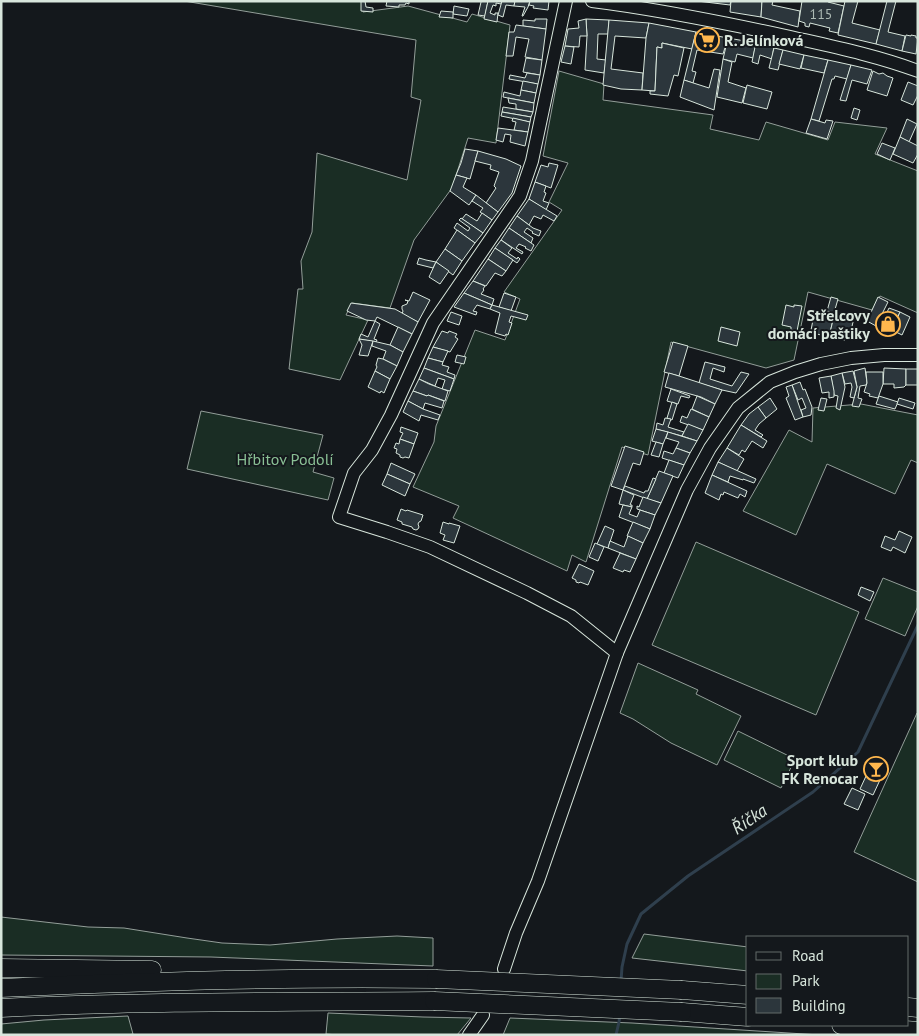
<svg xmlns="http://www.w3.org/2000/svg" width="919" height="1036" font-family="'PT Sans',sans-serif">
	<rect width="100%" height="100%" fill="#14181c"/>
	<g fill="#1a2d24" stroke="#939e99">
		<path d="M 184,1 L 362,1 L 363,12 L 408,6 L 467,22 L 472,14 L 510,25 L 496,143 L 468,138 L 452,188 L 414,240 L 390,308 L 352,303 L 346,315 L 368,320 L 340,380 L 289,369 L 298,289 L 303,289 L 301,261 L 312,232 L 317,153 L 407,180 L 421,100 L 411,97 L 416,40 Z"/>
		<path d="M 559,71 L 604,84 L 603,100 L 713,115 L 710,129 L 759,140 L 766,122 L 828,140 L 835,122 L 887,128 L 875,154 L 918,171 L 918,313 L 880,296 L 872,310 L 808,292 L 794,360 L 766,368 L 671,342 L 648,455 L 622,447 L 586,562 L 572,555 L 567,571 L 453,518 L 459,506 L 413,487 L 434,442 L 436,426 L 475,330 L 505,340 L 520,299 L 504,292 L 562,210 L 549,202 L 568,163 L 543,156 Z"/>
		<path d="M 861,404 L 918,415 L 918,463 L 911,460 L 895,494 L 827,464 L 796,535 L 743,511 L 789,430 L 812,442 L 813,408 Z"/>
		<path d="M 201,411 L 323,435 L 313,472 L 334,478 L 328,500 L 187,469 Z"/>
		<path d="M 696,542 L 859,612 L 816,715 L 652,645 Z"/>
		<path d="M 883,578 L 918,592 L 918,606 L 905,636 L 865,619 Z"/>
		<path d="M 638,663 L 698,690 L 696,694 L 741,716 L 717,765 L 671,743 L 633,719 L 620,713 Z"/>
		<path d="M 917,713 L 918,713 L 918,882 L 854,852 Z"/>
		<path d="M 738,731 L 795,759 L 781,788 L 724,760 Z"/>
		<path d="M 1,917 L 88,927 L 124,928 L 187,938 L 222,943 L 270,945 L 337,939 L 397,936 L 433,938 L 433,966 L 211,957 L 1,955 Z"/>
		<path d="M 644,934 L 748,947 L 748,971 L 632,958 Z"/>
		<path d="M 328,1013 L 423,1017 L 471,1018 L 457,1035 L 338,1035 L 326,1034 Z"/>
		<path d="M 128,1016 L 133,1034 L 128,1035 L 1,1035 L 1,1024 L 44,1020 Z"/>
		<path d="M 510,1018 L 632,1023 L 820,1035 L 503,1035 Z"/>
	</g>
	<g fill="none" stroke-linecap="round" stroke-linejoin="round">
		<g stroke="#2f3f4d" stroke-width="3">
			<path d="M 621,981 L 622,967 L 627,944 L 641,914 L 688,876 L 813,792 L 858,752 L 918,625"/>
			<path d="M 616,1035 L 619,1022 L 620,1014"/>
		</g>
	</g>
	<g fill="#2c363c" stroke="#d8e6dc">
		<path d="M 361,1 L 365,1 L 366,7 L 373,8 L 373,12 L 361,11 Z"/>
		<path d="M 387,1 L 409,1 L 409,4 L 406,3 L 405,5 L 399,5 L 399,7 L 386,6 Z"/>
		<path d="M 480,1 L 488,1 L 485,16 L 478,15 L 481,2 Z"/>
		<path d="M 488,1 L 502,1 L 501,4 L 496,3 L 496,6 L 493,5 L 490,13 L 495,15 L 495,13 L 498,13 L 497,22 L 484,19 Z"/>
		<path d="M 502,1 L 515,1 L 514,6 L 506,5 L 503,17 L 498,15 Z"/>
		<path d="M 515,1 L 530,1 L 528,7 L 523,16 L 522,16 L 525,7 L 514,6 Z"/>
		<path d="M 530,1 L 549,1 L 548,10 L 533,8 L 534,6 L 529,5 Z"/>
		<path d="M 731,1 L 762,1 L 761,17 L 730,12 Z"/>
		<path d="M 731,1 L 730,5 L 697,1 Z"/>
		<path d="M 762,1 L 773,1 L 772,5 L 800,11 L 798,27 L 761,17 Z"/>
		<path d="M 802,1 L 828,1 L 828,2 L 844,6 L 838,33 L 829,31 L 830,28 L 810,23 L 809,27 L 805,26 L 805,23 L 799,21 Z"/>
		<path d="M 845,1 L 858,1 L 852,23 L 880,30 L 876,44 L 838,35 Z"/>
		<path d="M 887,1 L 896,1 L 888,32 L 905,36 L 902,51 L 876,44 Z"/>
		<path d="M 454,6 L 469,9 L 467,16 L 453,14 Z"/>
		<path d="M 441,11 L 453,12 L 453,18 L 439,17 Z"/>
		<path d="M 535,19 L 547,19 L 546,29 L 523,26 L 523,20 L 535,21 Z"/>
		<path d="M 586,19 L 609,20 L 608,34 L 598,34 L 597,59 L 606,60 L 604,73 L 585,70 L 587,36 Z"/>
		<path d="M 586,19 L 587,36 L 580,36 L 579,47 L 565,46 L 568,29 L 579,28 L 578,21 Z"/>
		<path d="M 609,20 L 649,23 L 646,38 L 615,36 L 611,69 L 643,73 L 642,90 L 621,89 L 603,85 Z"/>
		<path d="M 649,23 L 696,32 L 692,49 L 662,43 L 662,48 L 657,47 L 655,91 L 642,90 L 646,38 Z"/>
		<path d="M 516,25 L 546,29 L 542,60 L 525,57 L 529,39 L 516,37 L 513,56 L 506,56 L 509,32 L 514,32 Z"/>
		<path d="M 696,32 L 728,38 L 723,54 L 697,50 L 692,71 L 696,72 L 693,83 L 684,80 Z"/>
		<path d="M 906,35 L 911,36 L 911,35 L 916,36 L 916,38 L 918,38 L 916,54 L 902,51 Z"/>
		<path d="M 728,38 L 756,43 L 753,58 L 737,54 L 735,62 L 723,59 Z"/>
		<path d="M 756,42 L 774,46 L 772,59 L 760,55 L 758,64 L 752,62 Z"/>
		<path d="M 662,43 L 684,48 L 678,76 L 674,75 L 668,96 L 650,94 L 650,91 L 655,91 L 657,47 L 662,48 Z"/>
		<path d="M 565,46 L 574,47 L 571,64 L 561,62 Z"/>
		<path d="M 774,48 L 783,50 L 778,70 L 769,68 Z"/>
		<path d="M 783,50 L 804,55 L 800,69 L 779,64 Z"/>
		<path d="M 804,55 L 828,60 L 824,73 L 801,68 Z"/>
		<path d="M 526,58 L 542,60 L 540,75 L 523,72 Z"/>
		<path d="M 723,59 L 732,62 L 728,82 L 746,88 L 742,103 L 717,97 Z"/>
		<path d="M 828,60 L 851,65 L 847,79 L 835,76 L 834,79 L 832,79 L 819,121 L 811,119 Z"/>
		<path d="M 851,65 L 872,70 L 867,84 L 852,80 L 846,101 L 840,100 Z"/>
		<path d="M 714,69 L 720,70 L 714,110 L 680,97 L 684,80 L 709,88 Z"/>
		<path d="M 873,71 L 879,74 L 883,73 L 887,76 L 893,78 L 887,96 L 867,90 Z"/>
		<path d="M 527,73 L 540,75 L 538,84 L 509,79 L 510,75 L 525,78 Z"/>
		<path d="M 523,81 L 538,84 L 536,93 L 521,90 Z"/>
		<path d="M 908,82 L 918,86 L 918,95 L 913,105 L 901,100 Z"/>
		<path d="M 747,85 L 772,92 L 767,109 L 743,103 Z"/>
		<path d="M 521,90 L 536,93 L 534,103 L 503,97 L 504,92 L 520,96 Z"/>
		<path d="M 508,98 L 534,103 L 533,112 L 516,109 L 516,104 L 509,103 Z"/>
		<path d="M 503,107 L 533,112 L 531,117 L 502,112 Z"/>
		<path d="M 854,108 L 860,110 L 857,120 L 851,118 Z"/>
		<path d="M 502,112 L 531,117 L 530,122 L 501,116 Z"/>
		<path d="M 513,118 L 530,122 L 528,132 L 514,130 L 516,122 L 512,121 Z"/>
		<path d="M 811,119 L 825,123 L 826,120 L 833,121 L 827,139 L 806,133 Z"/>
		<path d="M 907,119 L 917,124 L 909,142 L 900,137 Z"/>
		<path d="M 498,128 L 528,132 L 525,146 L 510,142 L 511,135 L 505,134 L 503,142 L 496,140 Z"/>
		<path d="M 900,137 L 918,146 L 918,154 L 913,163 L 893,154 Z"/>
		<path d="M 882,143 L 895,148 L 890,160 L 877,154 Z"/>
		<path d="M 465,149 L 478,151 L 470,179 L 456,175 L 461,163 Z"/>
		<path d="M 478,151 L 506,159 L 521,166 L 512,193 L 498,212 L 486,203 L 496,188 L 494,186 L 499,172 L 490,169 L 491,165 L 475,161 Z"/>
		<path d="M 549,163 L 558,165 L 551,188 L 535,182 L 541,165 L 548,167 Z"/>
		<path d="M 456,175 L 467,178 L 463,187 L 476,195 L 469,205 L 450,191 Z"/>
		<path d="M 535,182 L 546,186 L 544,192 L 546,193 L 543,201 L 549,203 L 546,210 L 529,199 Z"/>
		<path d="M 476,195 L 498,212 L 492,220 L 480,212 L 483,208 L 472,201 Z"/>
		<path d="M 529,199 L 557,216 L 554,221 L 543,215 L 541,219 L 534,216 L 529,225 L 517,216 Z"/>
		<path d="M 482,213 L 492,220 L 483,233 L 462,219 L 466,214 L 477,221 Z"/>
		<path d="M 517,216 L 533,228 L 541,231 L 539,236 L 532,233 L 533,232 L 527,228 L 524,232 L 533,238 L 531,243 L 509,228 Z"/>
		<path d="M 461,218 L 483,233 L 475,243 L 454,228 L 457,223 L 468,231 L 470,228 L 459,220 Z"/>
		<path d="M 509,228 L 534,245 L 531,251 L 525,248 L 526,247 L 519,244 L 516,248 L 523,252 L 522,254 L 501,240 Z"/>
		<path d="M 457,230 L 475,243 L 462,261 L 445,249 Z"/>
		<path d="M 501,240 L 512,248 L 508,253 L 517,259 L 518,257 L 520,259 L 517,263 L 495,248 Z"/>
		<path d="M 495,248 L 513,260 L 506,271 L 488,259 Z"/>
		<path d="M 445,249 L 462,261 L 453,275 L 436,262 Z"/>
		<path d="M 419,258 L 426,260 L 436,262 L 433,268 L 417,264 Z"/>
		<path d="M 488,259 L 506,271 L 502,276 L 495,273 L 486,286 L 473,281 Z"/>
		<path d="M 436,262 L 449,271 L 440,284 L 429,277 Z"/>
		<path d="M 473,281 L 485,286 L 483,289 L 484,290 L 481,294 L 494,299 L 492,305 L 464,293 Z"/>
		<path d="M 413,292 L 430,300 L 418,322 L 402,314 L 403,311 L 402,309 L 402,306 L 407,304 L 408,301 L 405,300 L 409,301 Z"/>
		<path d="M 464,293 L 492,305 L 490,309 L 477,305 L 473,311 L 477,312 L 476,315 L 454,307 Z"/>
		<path d="M 504,293 L 516,297 L 511,311 L 499,307 Z"/>
		<path d="M 831,297 L 838,299 L 834,313 L 827,311 Z"/>
		<path d="M 878,297 L 888,302 L 876,326 L 867,321 Z"/>
		<path d="M 351,303 L 395,309 L 418,322 L 412,334 L 377,317 L 375,321 L 366,320 L 347,311 Z"/>
		<path d="M 492,305 L 528,315 L 526,320 L 511,316 L 509,322 L 512,323 L 508,335 L 506,334 L 505,336 L 495,333 L 500,313 L 490,309 Z"/>
		<path d="M 786,305 L 794,307 L 794,305 L 802,306 L 797,331 L 791,330 L 791,327 L 782,325 Z"/>
		<path d="M 889,308 L 900,312 L 892,330 L 881,325 Z"/>
		<path d="M 451,312 L 462,316 L 459,325 L 447,321 Z"/>
		<path d="M 900,312 L 910,317 L 902,335 L 892,330 Z"/>
		<path d="M 817,314 L 823,316 L 823,317 L 833,320 L 829,337 L 813,333 L 814,331 L 811,330 L 814,315 L 817,316 Z"/>
		<path d="M 844,319 L 853,322 L 850,335 L 846,334 L 845,340 L 829,337 L 833,320 L 844,322 Z"/>
		<path d="M 375,321 L 380,324 L 374,339 L 377,340 L 376,342 L 359,339 L 361,334 L 368,337 Z"/>
		<path d="M 398,327 L 412,334 L 403,352 L 390,345 Z"/>
		<path d="M 721,327 L 740,332 L 737,346 L 718,341 Z"/>
		<path d="M 442,331 L 448,333 L 449,331 L 457,334 L 455,337 L 458,339 L 450,352 L 433,347 Z"/>
		<path d="M 359,339 L 373,341 L 368,356 L 359,355 L 362,345 Z"/>
		<path d="M 373,341 L 390,345 L 403,352 L 397,366 L 383,359 L 386,351 L 372,346 Z"/>
		<path d="M 673,342 L 688,346 L 679,376 L 664,372 Z"/>
		<path d="M 433,347 L 448,351 L 443,362 L 428,358 Z"/>
		<path d="M 457,355 L 466,357 L 464,364 L 455,362 Z"/>
		<path d="M 378,358 L 383,359 L 397,366 L 390,379 L 375,371 L 377,367 L 376,365 Z"/>
		<path d="M 428,358 L 443,362 L 442,365 L 449,367 L 447,372 L 455,375 L 454,379 L 424,368 Z"/>
		<path d="M 705,362 L 725,367 L 724,372 L 713,368 L 710,379 L 732,386 L 741,372 L 749,374 L 736,393 L 722,390 L 699,383 Z"/>
		<path d="M 424,368 L 454,379 L 450,391 L 442,389 L 445,380 L 438,378 L 435,386 L 419,379 Z"/>
		<path d="M 865,368 L 867,383 L 866,385 L 860,386 L 858,398 L 862,399 L 859,407 L 852,406 L 857,387 L 854,371 Z"/>
		<path d="M 884,368 L 906,369 L 906,385 L 904,387 L 894,388 L 894,384 L 883,384 Z"/>
		<rect x="906" y="369" width="12" height="16"/>
		<path d="M 375,371 L 390,379 L 384,393 L 381,391 L 380,393 L 368,387 Z"/>
		<path d="M 853,371 L 857,387 L 854,398 L 850,397 L 852,387 L 851,383 L 845,384 L 842,373 Z"/>
		<path d="M 866,372 L 883,372 L 883,384 L 878,398 L 869,396 L 870,394 L 864,392 L 867,383 Z"/>
		<path d="M 669,373 L 679,376 L 722,390 L 715,404 L 701,397 L 665,387 Z"/>
		<path d="M 842,373 L 845,387 L 840,410 L 836,408 L 838,396 L 834,395 L 831,376 Z"/>
		<path d="M 831,376 L 834,391 L 834,397 L 829,398 L 829,392 L 822,393 L 819,378 Z"/>
		<path d="M 419,379 L 429,384 L 448,391 L 445,401 L 428,395 L 427,396 L 413,391 Z"/>
		<path d="M 800,382 L 803,390 L 805,389 L 812,407 L 811,415 L 803,417 L 801,410 L 806,408 L 802,398 L 798,400 L 792,385 Z"/>
		<path d="M 792,385 L 803,417 L 795,420 L 786,398 L 789,396 L 786,387 Z"/>
		<path d="M 671,389 L 690,396 L 689,398 L 681,396 L 678,404 L 667,401 Z"/>
		<path d="M 413,391 L 427,396 L 428,395 L 444,401 L 442,408 L 425,403 L 423,409 L 408,401 Z"/>
		<path d="M 697,396 L 715,404 L 709,417 L 692,409 Z"/>
		<path d="M 879,396 L 898,402 L 895,409 L 876,404 Z"/>
		<path d="M 770,398 L 777,409 L 766,418 L 758,407 Z"/>
		<path d="M 821,398 L 827,399 L 824,411 L 818,410 Z"/>
		<path d="M 899,398 L 915,403 L 913,409 L 897,404 Z"/>
		<path d="M 408,401 L 423,409 L 440,415 L 438,420 L 421,415 L 419,421 L 403,412 Z"/>
		<path d="M 672,402 L 677,404 L 672,420 L 667,418 Z"/>
		<path d="M 758,407 L 766,418 L 759,424 L 755,430 L 763,435 L 761,437 L 741,425 L 749,414 Z"/>
		<path d="M 691,409 L 709,417 L 703,430 L 680,422 L 682,416 L 687,418 Z"/>
		<path d="M 665,418 L 671,419 L 668,427 L 684,432 L 682,436 L 656,429 L 657,423 L 663,425 Z"/>
		<path d="M 688,424 L 703,430 L 697,441 L 682,436 Z"/>
		<path d="M 741,425 L 767,441 L 763,448 L 752,441 L 745,452 L 742,450 L 739,455 L 727,448 Z"/>
		<path d="M 401,427 L 418,433 L 414,444 L 400,439 L 403,433 L 400,432 Z"/>
		<path d="M 656,429 L 668,432 L 663,444 L 652,441 Z"/>
		<path d="M 668,432 L 697,441 L 690,453 L 676,448 L 679,442 L 666,438 Z"/>
		<path d="M 400,439 L 414,444 L 409,458 L 405,457 L 403,458 L 400,457 L 400,455 L 396,453 L 397,449 L 394,448 L 396,443 L 399,444 Z"/>
		<path d="M 656,442 L 663,444 L 659,457 L 651,455 Z"/>
		<path d="M 625,446 L 644,452 L 640,465 L 633,463 L 623,490 L 611,486 Z"/>
		<path d="M 676,448 L 690,453 L 684,465 L 662,458 L 664,451 L 673,454 Z"/>
		<path d="M 727,448 L 744,459 L 737,471 L 718,462 Z"/>
		<path d="M 669,460 L 684,465 L 678,478 L 664,473 Z"/>
		<path d="M 718,462 L 756,479 L 754,483 L 743,479 L 743,480 L 730,476 L 728,482 L 712,475 Z"/>
		<path d="M 391,463 L 415,474 L 410,484 L 387,474 Z"/>
		<path d="M 659,471 L 673,476 L 661,503 L 647,499 Z"/>
		<path d="M 387,474 L 410,484 L 405,496 L 382,485 Z"/>
		<path d="M 712,475 L 747,491 L 745,497 L 740,494 L 738,498 L 724,492 L 723,495 L 721,494 L 719,500 L 705,493 Z"/>
		<path d="M 653,478 L 656,479 L 647,499 L 623,490 L 625,486 L 644,493 L 645,491 L 648,491 Z"/>
		<path d="M 623,490 L 634,495 L 630,505 L 632,505 L 632,507 L 619,504 Z"/>
		<path d="M 643,497 L 661,503 L 655,515 L 637,509 L 637,506 L 639,507 Z"/>
		<path d="M 623,505 L 632,507 L 629,514 L 637,517 L 640,510 L 655,515 L 650,529 L 619,517 Z"/>
		<path d="M 401,509 L 406,511 L 407,510 L 423,515 L 421,521 L 419,522 L 418,524 L 419,527 L 418,529 L 416,530 L 413,529 L 412,527 L 402,524 L 402,522 L 397,520 Z"/>
		<path d="M 443,522 L 449,524 L 449,523 L 460,526 L 454,543 L 443,540 L 445,535 L 440,533 Z"/>
		<path d="M 633,522 L 650,529 L 643,543 L 627,536 Z"/>
		<path d="M 605,526 L 614,530 L 608,548 L 597,544 Z"/>
		<path d="M 899,531 L 912,537 L 905,553 L 893,547 L 891,551 L 881,547 L 885,536 L 895,540 Z"/>
		<path d="M 628,536 L 643,543 L 636,559 L 608,548 L 610,541 L 624,547 Z"/>
		<path d="M 595,543 L 604,547 L 598,561 L 589,557 Z"/>
		<path d="M 620,553 L 636,559 L 630,572 L 624,570 L 623,572 L 613,568 Z"/>
		<path d="M 579,564 L 594,571 L 588,585 L 580,582 L 579,583 L 576,582 L 576,580 L 572,578 Z"/>
		<path d="M 861,587 L 874,592 L 870,601 L 858,595 Z"/>
		<path d="M 873,761 L 886,767 L 873,795 L 860,789 Z"/>
		<path d="M 852,788 L 865,794 L 858,810 L 844,804 Z"/>
	</g>
	<g fill="none" stroke-linecap="round" stroke-linejoin="round">
		<defs>
			<g id="minor">
				<path d="M 566,1 L 532,161 L 520,196 L 433,323 L 391,415 L 372,450 L 354,473 L 339,517 L 387,532 L 430,547 L 527,593 L 571,616 L 617,653"/>
				<path d="M 592,1 C 657,9 721,22 786,36 C 830,46 875,55 918,71"/>
				<path d="M 504,969 L 516,933 L 538,881 L 617,653 L 687,490 L 710,448 L 738,408 L 770,382 L 795,372 L 821,364 L 851,358 L 884,355 L 918,355"/>
				<path d="M 469,1035 L 483,1015"/>
			</g>
			<g id="highway">
				<path d="M 1,968 L 152,970"/>
				<path d="M 1,988 C 146,981 291,977 436,979"/>
				<path d="M 682,990 L 748,995"/>
				<path d="M 908,1007 L 918,1008"/>
				<path d="M 1,1008 C 146,1001 290,1002 434,1001"/>
				<path d="M 682,1012 L 748,1017"/>
				<path d="M 841,1025 L 918,1031"/>
			</g>
		</defs>
		<use href="#minor" stroke="#d8e6dc" stroke-width="14"/>
		<use href="#highway" stroke="#d8e6dc" stroke-width="19"/>
		<use href="#minor" stroke="#14181c" stroke-width="12"/>
		<use href="#highway" stroke="#14181c" stroke-width="18"/>
		<defs>
			<g id="highway-bridge">
				<path d="M 436,979 L 682,990"/>
				<path d="M 434,1001 L 682,1012"/>
			</g>
		</defs>
		<use href="#highway-bridge" stroke="#d8e6dc" stroke-width="19" stroke-linecap="butt"/>
		<use href="#highway-bridge" stroke="#14181c" stroke-width="18"/>
	</g>
	<defs>
		<symbol id="supermarket-ring" viewBox="-11 -11 22 22"><circle r="9.5" fill="#14181c" stroke="#ffb74d" stroke-width="1.5"/><path d="M-6-5.5h2.5l.6 2H6L4.5 2H-2.5L-4.4-4H-6ZM-1.5 3.2a1.3 1.3 0 1 0 .1 0ZM3 3.2a1.3 1.3 0 1 0 .1 0Z" fill="#ffb74d"/></symbol>
		<symbol id="shop-ring" viewBox="-11 -11 22 22"><circle r="9.5" fill="#14181c" stroke="#ffb74d" stroke-width="1.5"/><path d="M-5-2.5h2.3a2.7 3.5 0 0 1 5.4 0H5L5.5 6h-11ZM-1.5-2.5h3a1.5 2.3 0 0 0-3 0Z" fill="#ffb74d"/></symbol>
		<symbol id="bar-ring" viewBox="-11 -11 22 22"><circle r="9.5" fill="#14181c" stroke="#ffb74d" stroke-width="1.5"/><path d="M-6-5H6L.8 .8V4.5H3.5V6h-7V4.5H-.8V.8Z" fill="#ffb74d"/></symbol>
	</defs>
	<g fill-rule="evenodd">
		<use href="#supermarket-ring" x="693" y="26" width="28" height="28"/>
		<use href="#shop-ring" x="874" y="310" width="28" height="28"/>
		<use href="#bar-ring" x="862" y="755" width="28" height="28"/>
	</g>
	<g text-anchor="middle" dominant-baseline="central" stroke-width="4" stroke-linejoin="round" paint-order="stroke">
		<g font-size="14" fill="#adbab4">
			<text x="821" y="14">115</text>
		</g>
		<g font-size="16" font-weight="bold" fill="#d8e6dc" stroke="#14181c" text-anchor="end">
			<text x="724" y="40" text-anchor="start">R. Jelínková</text>
			<text x="870" y="315">Střelcovy<tspan x="870" dy="18">domácí paštiky</tspan></text>
			<text x="858" y="760">Sport klub<tspan x="858" dy="18">FK Renocar</tspan></text>
		</g>
		<g font-size="16" fill="#8ac095" stroke="#14181c">
			<text x="285" y="459">Hřbitov Podolí</text>
		</g>
		<g font-size="18" font-style="italic" fill="#d8e6dc" stroke="#14181c">
			<text transform="translate(749 819) rotate(-34)">Říčka</text>
		</g>
	</g>
	<rect width="919" height="1036" fill="none" stroke="#d8e6dc" stroke-width="5"/>
	<rect x="746" y="936" width="162" height="90" fill="#14181c" stroke="#626a69"/>
	<rect x="756" y="952" width="25" height="8" fill="#14181c" stroke="#626a69"/>
	<text x="792" y="961" font-size="15" fill="#d8e6dc">Road</text>
	<rect x="756" y="974" width="25" height="15" fill="#1a2d24" stroke="#626a69"/>
	<text x="792" y="986" font-size="15" fill="#d8e6dc">Park</text>
	<rect x="756" y="998" width="25" height="15" fill="#2c363c" stroke="#626a69"/>
	<text x="792" y="1011" font-size="15" fill="#d8e6dc">Building</text>
</svg>
